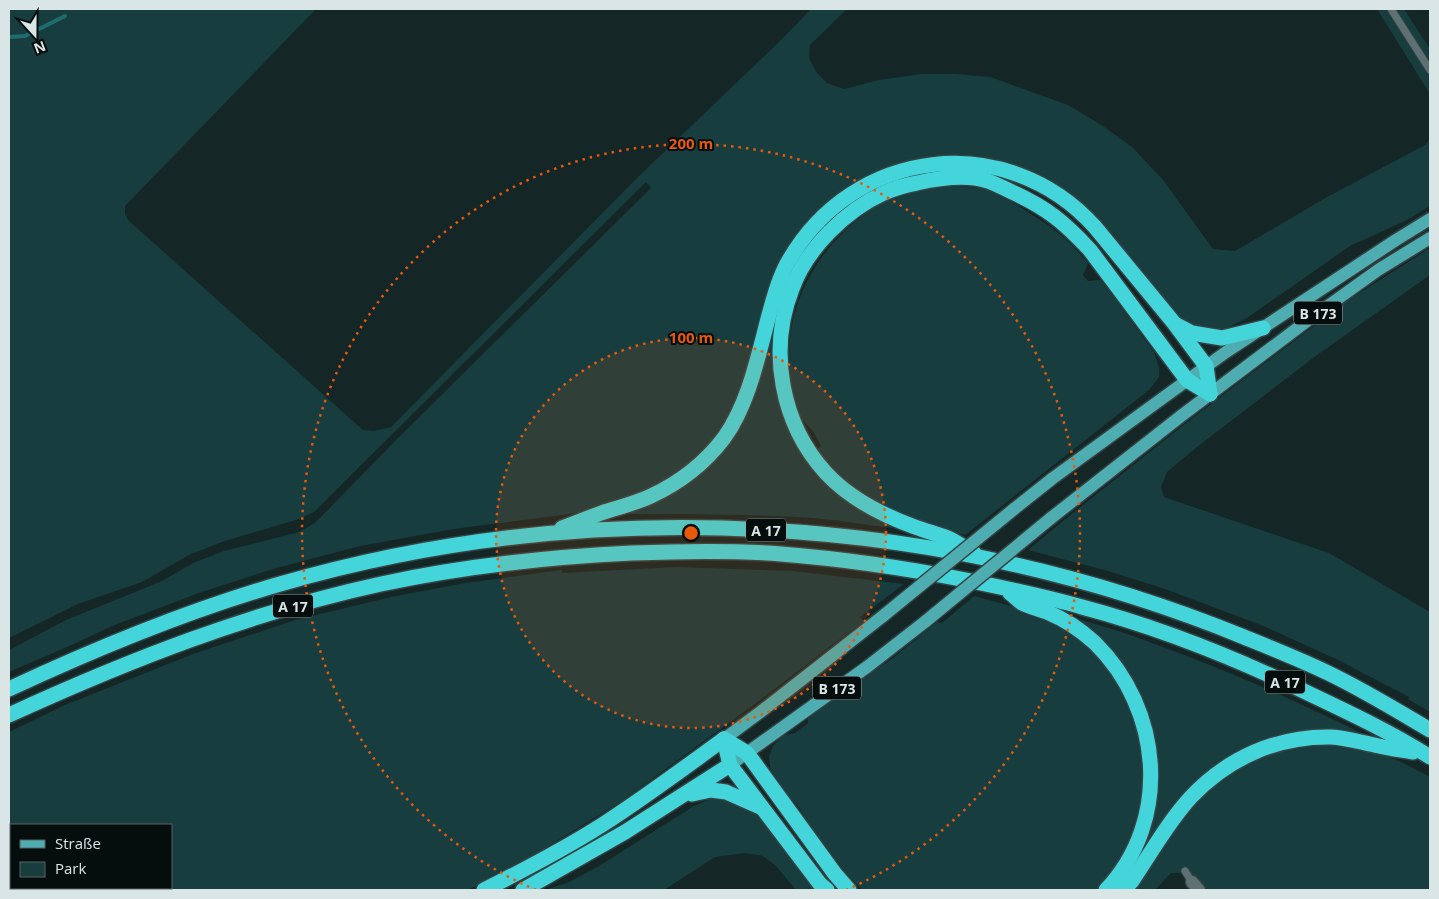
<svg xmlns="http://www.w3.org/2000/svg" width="1439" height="899" font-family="'Open Sans',sans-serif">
	<rect width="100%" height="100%" fill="#142626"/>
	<g fill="#173d3f" fill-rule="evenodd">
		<path d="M 9,9 L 316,9 L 125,206 L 125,214 L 128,220 L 363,430 L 374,431 L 391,427 L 639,176 L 782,39 L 811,9 L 847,9 L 810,45 L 809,58 L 817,73 L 827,83 L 844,89 L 879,80 L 922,74 L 957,74 L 990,77 L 1068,105 L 1103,126 L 1133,148 L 1163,180 L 1213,249 L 1235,251 L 1327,197 L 1425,145 L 1430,139 L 1430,206 L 1407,220 L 1350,246 L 1247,318 L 1225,329 L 1204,329 L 1189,324 L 1178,315 L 1152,287 L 1114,236 L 1084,205 L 1054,184 L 1015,167 L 929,160 L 809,224 L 749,367 L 729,418 L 719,434 L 706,448 L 679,473 L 648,492 L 597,508 L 570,514 L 454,529 L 360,546 L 273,569 L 199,593 L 112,626 L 74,644 L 9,672 L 9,650 L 66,620 L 162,581 L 193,563 L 224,551 L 299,532 L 315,523 L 397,439 L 651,188 L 646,182 L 314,512 L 299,519 L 225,541 L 191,554 L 142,582 L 78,604 L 9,638 Z"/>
		<path d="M 1377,9 L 1404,9 L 1430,49 L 1430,94 Z"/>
		<path d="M 934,185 L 984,188 L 1017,205 L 1051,227 L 1070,243 L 1088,263 L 1083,275 L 1088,281 L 1101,280 L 1154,352 L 1159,368 L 1159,377 L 1149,390 L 965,535 C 924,525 877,509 844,482 C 833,473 825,461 815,450 L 821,446 C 818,441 816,435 812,430 C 808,425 802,421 800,415 C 794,402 791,386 790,371 C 784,307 816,248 868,212 C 876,206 885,200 894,196 C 907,191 921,189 934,185 Z"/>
		<path d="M 1430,248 L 1430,275 L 1313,358 L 1197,447 L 1167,472 L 1161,487 L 1164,497 L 1329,553 L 1430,612 L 1430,712 L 1408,699 L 1409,697 L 1338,660 L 1261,625 L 1165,589 L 1108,571 L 1028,550 L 1063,521 L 1186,423 L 1347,301 Z"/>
		<path d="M 774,323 L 776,324 L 796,440 L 893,526 L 892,528 C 866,525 839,520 813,518 C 751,514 690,514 629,514 L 628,512 L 716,458 Z"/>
		<path d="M 676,567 L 793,571 L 904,584 L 860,617 L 864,621 L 756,703 L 622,801 L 516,866 L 468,890 L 9,890 L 9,732 L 65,705 L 193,654 L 295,620 L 391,597 L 465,583 L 562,570 L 562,573 ZM 11,825 L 171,825 L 171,888 L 11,888 Z"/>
		<path d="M 974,596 L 1025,610 L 1057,622 L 1090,646 L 1116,676 L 1138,722 L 1146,773 L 1140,817 L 1129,847 L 1104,885 L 1099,890 L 862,890 L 846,873 L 806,822 C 804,814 796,801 788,798 L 770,768 L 769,757 L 773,746 L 781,737 L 785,735 L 795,733 L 808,723 L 808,716 L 893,658 L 937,622 L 942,623 Z"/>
		<path d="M 1075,618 C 1098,625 1121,631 1144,640 C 1217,666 1288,697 1357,731 L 1357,733 L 1240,752 L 1126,880 L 1124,879 L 1157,774 L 1157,755 L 1154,736 L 1150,721 L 1143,702 L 1134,684 L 1074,620 Z"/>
		<path d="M 1317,744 C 1327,744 1338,743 1348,745 C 1377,749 1404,763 1430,777 L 1430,890 L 1204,890 L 1188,869 L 1181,873 L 1171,873 L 1155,890 L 1134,890 L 1173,830 L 1186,813 L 1203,794 L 1233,770 L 1245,762 L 1286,748 Z"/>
		<path d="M 717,797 L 744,803 L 757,814 L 819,890 L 796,890 L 776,866 L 763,856 L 745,853 L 715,857 L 664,890 L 545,890 L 569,882 L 599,866 L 694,806 L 707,800 Z"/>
	</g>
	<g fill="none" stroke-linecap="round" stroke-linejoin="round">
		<path stroke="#1f6c6f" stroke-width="4" d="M 9,37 L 25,36 L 65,16"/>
		<defs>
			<g id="lane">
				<path d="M 1391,9 L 1430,70"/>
				<path d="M 1185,871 L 1192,882"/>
			</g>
			<path id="street" d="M 1192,882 L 1199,890"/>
			<g id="primary">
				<path d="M 1014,509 L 1053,478 L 1226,352 L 1396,240 L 1430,219"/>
				<path d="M 1051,518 L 1181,416 L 1307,321 L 1378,270 L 1430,238"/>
				<path d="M 724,739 L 763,710 L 883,616"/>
				<path d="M 730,765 L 867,667 L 926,621"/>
			</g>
			<g id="highway">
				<path d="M 1177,325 L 1192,333 L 1222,338 L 1263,328"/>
				<path d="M 562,528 C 576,523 590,517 604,512 C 620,507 636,503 651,496 C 679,483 705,463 724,438 C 749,403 758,356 769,315 C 774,297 779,278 788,262 C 853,147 1007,129 1095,227 L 1174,323 L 1206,366 L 1210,394"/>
				<path d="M 974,553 C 965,548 957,542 948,538 C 937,534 926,531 915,527 C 882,515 850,499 826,473 C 781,424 768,350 792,289 C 806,249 846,210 884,193 C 895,188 906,185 917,183 C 939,178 966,174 988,181 C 996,184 1004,188 1012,192 C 1047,208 1064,222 1090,250 L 1187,380 L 1210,394"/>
				<path d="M 1010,593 C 1014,596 1018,600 1022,603 C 1030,607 1039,609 1047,612 C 1064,619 1082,631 1095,643 C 1162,709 1172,820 1106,890"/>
				<path d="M 9,689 C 97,648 186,611 280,584 C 595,493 940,513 1244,637 C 1271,648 1299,659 1326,672 C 1362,689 1396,710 1430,730"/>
				<path d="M 9,715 C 129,660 252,612 381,584 C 464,566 548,557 632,553 C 682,551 732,550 781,554 C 844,559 905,568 966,580 C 1005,588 1044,596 1082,607 C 1161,628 1238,659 1312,695 C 1352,714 1392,733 1430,757"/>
				<path d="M 724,739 L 747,753 L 835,874 L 849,890"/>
				<path d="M 724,739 L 730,765 L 820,884 L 827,890"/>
				<path d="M 692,794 L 711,790 L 726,792 L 760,807"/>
				<path d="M 484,890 C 524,870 564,849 602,825 C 644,798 684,768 724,739"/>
				<path d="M 523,890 L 625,832 L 730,765"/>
				<path d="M 1124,890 L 1132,881 C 1151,853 1168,822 1191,797 C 1228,758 1277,736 1331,737 C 1348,738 1363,743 1379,746 C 1391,749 1402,750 1413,752"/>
			</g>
		</defs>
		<use href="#lane" stroke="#354243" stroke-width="9"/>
		<use href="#street" stroke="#354243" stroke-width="15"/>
		<use href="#primary" stroke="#354243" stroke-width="15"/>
		<use href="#highway" stroke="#354243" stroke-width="18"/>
		<use href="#lane" stroke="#5d7172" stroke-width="7"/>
		<use href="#street" stroke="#5d7172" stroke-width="12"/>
		<use href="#primary" stroke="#4eadb0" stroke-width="12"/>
		<use href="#highway" stroke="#44d5da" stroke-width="15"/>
		<defs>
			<g id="primary-bridge">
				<path d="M 883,616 L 1014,509"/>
				<path d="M 926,621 L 1051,518"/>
			</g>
		</defs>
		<use href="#primary-bridge" stroke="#354243" stroke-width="15" stroke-linecap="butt"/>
		<use href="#primary-bridge" stroke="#4eadb0" stroke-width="12"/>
	</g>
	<circle cx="691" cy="533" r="195" fill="#e8590c" fill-opacity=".12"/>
	<g fill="none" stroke="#e8590c" stroke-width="2.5" stroke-dasharray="2.5 5">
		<circle cx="691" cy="533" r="195"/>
		<path d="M536 890A389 389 0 1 1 846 890"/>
	</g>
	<g text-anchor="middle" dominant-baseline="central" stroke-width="4" stroke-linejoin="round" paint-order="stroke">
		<g fill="#060d0d" stroke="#9aa4a5" stroke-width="1">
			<rect x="1294" y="301.5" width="48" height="23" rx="4"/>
			<rect x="746" y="518.5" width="40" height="23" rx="4"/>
			<rect x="273" y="594.5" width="40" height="23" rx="4"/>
			<rect x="1265" y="670.5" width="40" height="23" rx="4"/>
			<rect x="813" y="676.5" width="48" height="23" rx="4"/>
		</g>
		<g font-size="14" font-weight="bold" fill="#dae5e6">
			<text x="1318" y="313">B 173</text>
			<text x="766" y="530">A 17</text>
			<text x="293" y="606">A 17</text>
			<text x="1285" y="682">A 17</text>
			<text x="837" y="688">B 173</text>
		</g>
	</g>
	<circle cx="691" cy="533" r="8" fill="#e8590c" stroke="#060d0d" stroke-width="2.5"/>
	<g font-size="15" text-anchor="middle" font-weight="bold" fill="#e8590c" stroke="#060d0d" stroke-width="4" stroke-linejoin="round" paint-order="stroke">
		<text x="691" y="149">200 m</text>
		<text x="691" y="343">100 m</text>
	</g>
	<rect width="1439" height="899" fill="none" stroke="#dae5e6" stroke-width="20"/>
	<rect x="10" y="824" width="162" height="65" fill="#060d0d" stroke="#5b6364"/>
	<rect x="20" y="840" width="25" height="8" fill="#4eadb0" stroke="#5b6364"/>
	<text x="55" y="849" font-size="15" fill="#dae5e6">Straße</text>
	<rect x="20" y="862" width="25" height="15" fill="#173d3f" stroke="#5b6364"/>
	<text x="55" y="874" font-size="15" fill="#dae5e6">Park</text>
	<g transform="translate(35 35) rotate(159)" stroke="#060d0d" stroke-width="4" paint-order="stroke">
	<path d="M0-4L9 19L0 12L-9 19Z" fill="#dae5e6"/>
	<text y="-8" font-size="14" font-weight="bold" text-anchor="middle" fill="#dae5e6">N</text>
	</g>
</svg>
